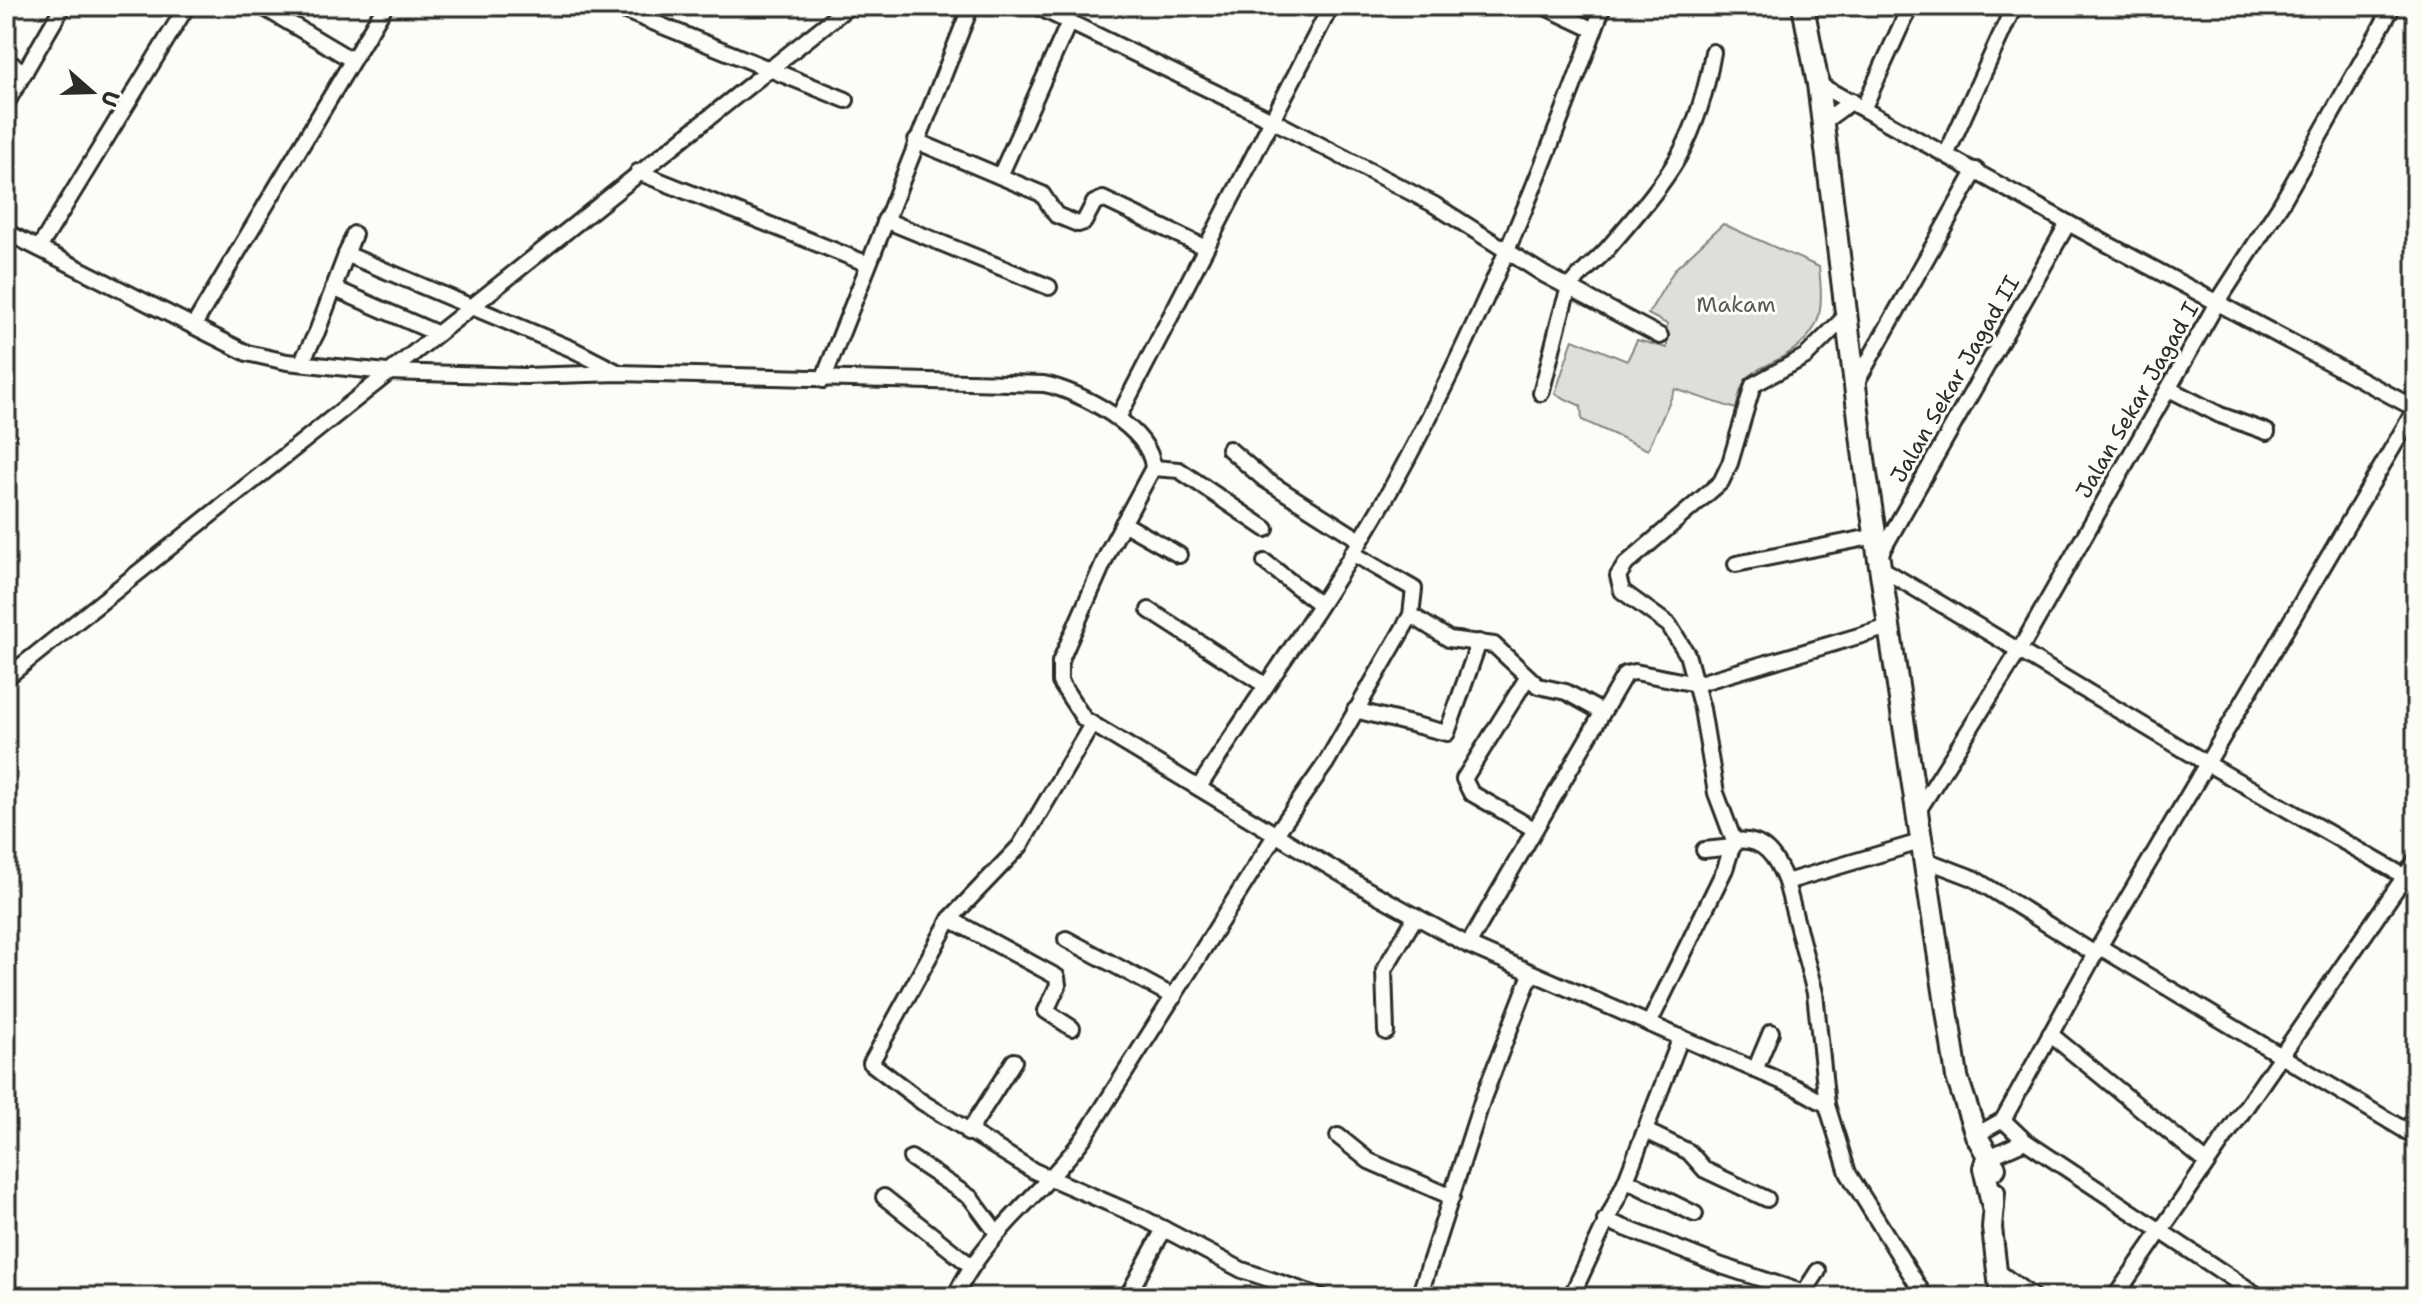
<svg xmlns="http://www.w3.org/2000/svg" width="2422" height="1303" font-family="'Shantell Sans',sans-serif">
	<rect width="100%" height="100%" fill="#fdfcf7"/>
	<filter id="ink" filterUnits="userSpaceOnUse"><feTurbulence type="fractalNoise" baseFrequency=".0125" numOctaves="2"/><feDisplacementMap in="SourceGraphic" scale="16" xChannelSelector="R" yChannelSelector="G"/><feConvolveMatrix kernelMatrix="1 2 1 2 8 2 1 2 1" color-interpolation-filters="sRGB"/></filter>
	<g filter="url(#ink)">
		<path fill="#dfdeda" stroke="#858482" stroke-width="2" d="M 1723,224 L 1819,267 C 1824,314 1822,336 1777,360 C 1766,366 1754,370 1746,380 C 1740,387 1738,400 1736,409 L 1675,389 L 1648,450 L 1582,420 L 1581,406 L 1555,394 L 1573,339 L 1627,361 L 1637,340 L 1667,348 L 1667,324 L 1648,314 L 1675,269 Z"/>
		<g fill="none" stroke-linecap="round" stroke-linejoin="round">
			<defs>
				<g id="minor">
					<path d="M 261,6 L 352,60"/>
					<path d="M 613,6 L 846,100"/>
					<path d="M 1036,6 L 1274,121 L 1433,204 L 1545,275 L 1660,336"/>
					<path d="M 1543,6 L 1594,30"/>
					<path d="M 6,61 L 25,72"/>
					<path d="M 1818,84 L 2068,223 L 2416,409"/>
					<path d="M 6,104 L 63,6"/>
					<path d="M 1864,107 L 1910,6"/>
					<path d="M 1823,122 L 1852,101"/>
					<path d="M 916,141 L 1042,194 L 1056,215 L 1078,224 L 1084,222 L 1094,203 L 1103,199 L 1204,247"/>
					<path d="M 1947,153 L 2014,6"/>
					<path d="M 638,172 L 868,264"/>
					<path d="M 1000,176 L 1070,20"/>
					<path d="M 885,220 L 1049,287"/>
					<path d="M 6,232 L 247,353 L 287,362 L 387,372 L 525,376 L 619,373 L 1044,384 C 1079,391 1151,428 1153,468 L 1110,548 L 1060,662 L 1060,682 L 1084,719 L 1368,890 L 1468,945 L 1797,1088 L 1827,1105 L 1848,1173 L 1925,1297"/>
					<path d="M 39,248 L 187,6"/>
					<path d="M 346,254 L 572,349 L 619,373"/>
					<path d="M 333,288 L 436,333"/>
					<path d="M 194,325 L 385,6"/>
					<path d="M 301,363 L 317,332 L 354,234"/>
					<path d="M 823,380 L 971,6"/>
					<path d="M 1855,385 L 1976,170"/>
					<path d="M 2169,389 L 2220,415 L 2267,432"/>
					<path d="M 1541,393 C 1547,374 1563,298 1570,287 C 1580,273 1597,261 1609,247 C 1669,177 1697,146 1713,52"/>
					<path d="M 1118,418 L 1331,6"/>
					<path d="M 1229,449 L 1264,479 L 1360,540"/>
					<path d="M 1153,468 L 1179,470 L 1266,529"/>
					<path d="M 1123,523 L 1179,555"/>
					<path d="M 1879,556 L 2068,223"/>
					<path d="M 1265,562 L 1318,603"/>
					<path d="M 1736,564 L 1876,536"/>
					<path d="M 1881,568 L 2208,764 L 2416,883"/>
					<path d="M 1149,610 L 1265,685"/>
					<path d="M 1411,615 L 1449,639 L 1494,645 L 1538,686 L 1566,692 L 1600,711"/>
					<path d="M 6,678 L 849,6"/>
					<path d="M 1527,678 L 1464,779 L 1471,793 L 1534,829"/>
					<path d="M 1355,710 L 1447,733 L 1479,642"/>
					<path d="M 1091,726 L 1020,846 L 950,919 L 871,1063 L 922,1102 L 1034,1171 L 1141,1217 L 1242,1270 L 1322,1297"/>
					<path d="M 1199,787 C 1263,688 1334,591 1392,487 C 1477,333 1543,171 1603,6"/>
					<path d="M 1916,814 L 2019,651 L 2217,303 L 2281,204 L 2393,6"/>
					<path d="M 1734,841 L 1716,793 L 1702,709 L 1687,654 L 1669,625 L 1622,591 L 1618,576 L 1626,564 L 1721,482 L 1730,463 L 1753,385 L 1806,356 L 1846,316"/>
					<path d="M 1704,850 L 1733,847"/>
					<path d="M 1923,859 L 1973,878 L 2095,954"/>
					<path d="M 1786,882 L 1815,993 L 1827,1105"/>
					<path d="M 950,919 L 1057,977 L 1058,985 L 1046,1011 L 1072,1028"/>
					<path d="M 1066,939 L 1174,997"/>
					<path d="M 1468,945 L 1625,674 L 1635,672 L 1696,684 L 1889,627"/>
					<path d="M 2100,947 L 2416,1137"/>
					<path d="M 1649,1024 L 1725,869 L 1734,841 C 1764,837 1776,857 1786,882 L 1920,842"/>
					<path d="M 1386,1032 L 1384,970 L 1416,916"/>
					<path d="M 2050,1034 L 2205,1161"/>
					<path d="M 1755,1070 L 1771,1032"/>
					<path d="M 2003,1120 L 2025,1141 L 2260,1297"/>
					<path d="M 1646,1131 L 1689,1152 L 1705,1170 L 1767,1199"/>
					<path d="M 2406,1131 L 2416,1117"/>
					<path d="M 968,1133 L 1014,1061"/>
					<path d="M 1976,1135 L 2003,1120 L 2095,954 L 2416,408"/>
					<path d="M 1338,1136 L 1369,1161 L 1452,1197"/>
					<path d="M 911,1158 L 971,1198 L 997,1233"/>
					<path d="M 1987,1158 L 2025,1141"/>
					<path d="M 1626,1180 L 1695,1214"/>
					<path d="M 884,1197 L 970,1265"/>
					<path d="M 1605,1220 L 1722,1266 L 1804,1293"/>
					<path d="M 1997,1271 L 2033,1297"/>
					<path d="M 955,1297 C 984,1233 1045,1192 1085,1136 L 1276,834 L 1326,763 L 1411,615 L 1414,589 L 1352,553"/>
					<path d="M 1127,1297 L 1164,1229"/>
					<path d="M 1419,1297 L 1483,1098 L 1531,974"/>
					<path d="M 1571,1297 L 1626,1180 L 1681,1037"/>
					<path d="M 1801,1297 L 1818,1271"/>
					<path d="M 2115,1297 L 2416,860"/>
				</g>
				<path id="tertiary" d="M 1995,1192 L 1992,1228 L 2000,1297"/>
				<g id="secondary">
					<path d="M 1803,6 L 1818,84 L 1865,467 L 1957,1077 L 1976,1135 L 1995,1168"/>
					<path d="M 1987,1158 L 1984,1168 L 1993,1207"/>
				</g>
			</defs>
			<use href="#minor" stroke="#2b2b2b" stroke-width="20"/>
			<use href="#tertiary" stroke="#2b2b2b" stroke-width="24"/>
			<use href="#secondary" stroke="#2b2b2b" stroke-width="26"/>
			<use href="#minor" stroke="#fdfcf7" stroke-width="14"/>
			<use href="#tertiary" stroke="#fdfcf7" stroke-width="18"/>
			<use href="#secondary" stroke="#fdfcf7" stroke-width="20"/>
		</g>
	</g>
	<g text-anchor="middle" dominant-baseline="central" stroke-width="6" stroke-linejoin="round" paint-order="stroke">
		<g font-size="22" fill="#585857" stroke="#fdfcf7">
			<text x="1736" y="304">Makam</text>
		</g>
		<g font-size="22" fill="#2b2b2b" stroke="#fdfcf7">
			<text transform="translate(1955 379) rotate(-60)">Jalan Sekar Jagad II</text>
			<text transform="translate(2137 400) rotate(-60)">Jalan Sekar Jagad I</text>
		</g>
	</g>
	<rect width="2422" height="1303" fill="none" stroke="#fdfcf7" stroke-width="32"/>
	<rect x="16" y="16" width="2390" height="1271" fill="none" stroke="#2b2b2b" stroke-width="3" filter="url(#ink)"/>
	<g transform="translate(92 92) rotate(110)" stroke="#fdfcf7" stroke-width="6" paint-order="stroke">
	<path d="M0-6L14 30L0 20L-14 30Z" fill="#2b2b2b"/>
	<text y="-12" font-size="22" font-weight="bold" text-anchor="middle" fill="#2b2b2b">U</text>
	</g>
</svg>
